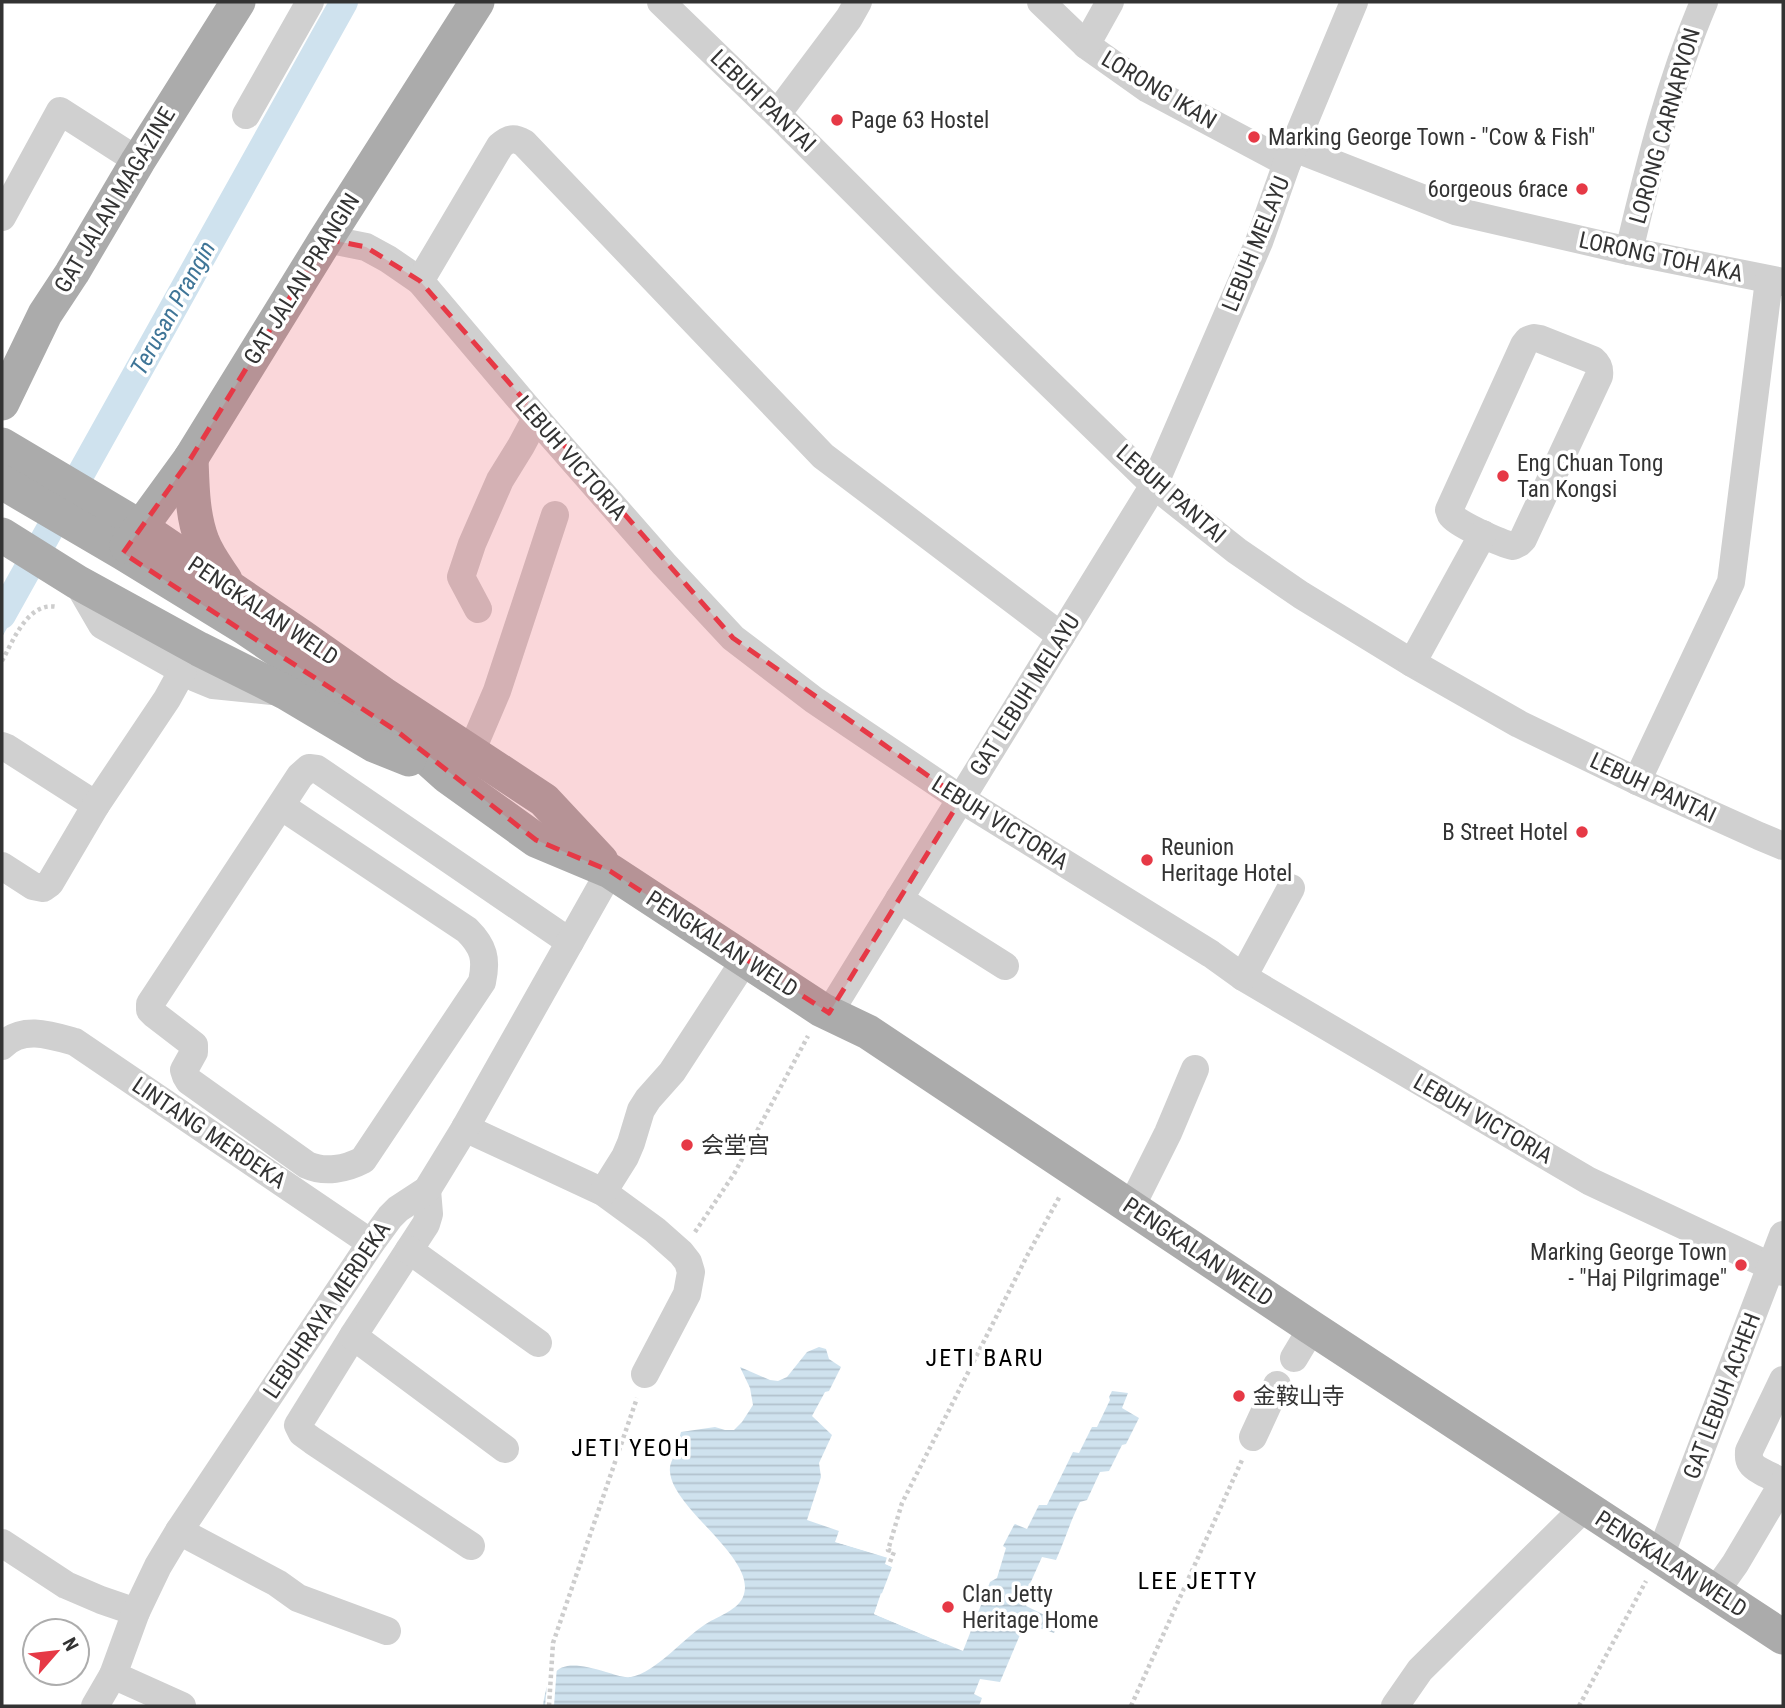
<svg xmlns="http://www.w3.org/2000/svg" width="1785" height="1708" font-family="'Roboto Condensed','Noto Sans SC',sans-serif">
	<defs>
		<pattern id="water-rules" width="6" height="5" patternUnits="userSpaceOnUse" patternTransform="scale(1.75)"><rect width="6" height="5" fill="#cfe2ee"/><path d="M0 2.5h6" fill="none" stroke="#b2c2cd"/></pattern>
	</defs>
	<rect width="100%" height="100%" fill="#fff"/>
	<g fill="url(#water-rules)">
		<path d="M 14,573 L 32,584 L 2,637 L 2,594 Z"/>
		<path d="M 819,1347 L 826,1349 L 829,1359 L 841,1367 L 829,1391 L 825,1392 L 812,1416 L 832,1435 L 819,1463 L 821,1477 L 807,1520 L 839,1531 L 836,1542 L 888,1558 L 886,1564 L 892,1567 L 874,1614 L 963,1651 L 990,1582 L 997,1578 L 1006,1548 L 1003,1546 L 1014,1525 L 1015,1524 L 1027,1529 L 1039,1505 L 1047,1505 L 1073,1452 L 1079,1453 L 1092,1427 L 1097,1427 L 1110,1400 L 1109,1397 L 1112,1391 L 1128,1393 L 1122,1408 L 1139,1418 L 1126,1444 L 1122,1445 L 1109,1471 L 1100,1472 L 1087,1500 L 1080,1502 C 1070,1522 1065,1540 1056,1560 L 1042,1557 L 1029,1586 L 1032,1592 L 1026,1606 L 1059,1622 L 1054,1633 L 1025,1623 L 1000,1682 L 980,1679 L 974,1694 L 982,1698 L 979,1706 L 543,1706 C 549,1661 566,1660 606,1672 C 614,1674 622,1678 631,1677 C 656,1673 686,1635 709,1622 C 720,1616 738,1609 743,1597 C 759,1559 673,1510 670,1472 C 669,1464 673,1460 675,1452 C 678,1446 679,1438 681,1432 L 715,1427 L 725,1430 L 734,1430 L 742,1422 L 753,1405 L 750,1388 L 740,1367 L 770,1380 L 778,1381 L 787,1377 L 807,1352 Z"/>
	</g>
	<g fill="#fff">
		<path d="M 839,1531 L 842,1532 L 840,1539 L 890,1555 L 891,1558 L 890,1562 L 893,1563 L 892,1567 L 885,1564 L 887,1557 L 835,1542 Z"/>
		<path d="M 881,1593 L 884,1595 L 878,1612 L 946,1640 L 945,1644 L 874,1614 Z"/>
		<path d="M 557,1666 L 554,1706 L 545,1706 L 548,1674 Z"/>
	</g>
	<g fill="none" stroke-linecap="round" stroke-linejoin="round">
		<path stroke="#cfe2ee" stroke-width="28" d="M 2,615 L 344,2"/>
		<g stroke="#cdcdcd" stroke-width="4.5" stroke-dasharray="3.5 3.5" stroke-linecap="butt">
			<path d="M 2,661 C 13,641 28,601 57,607"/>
			<path d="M 695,1232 L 734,1174 L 808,1036"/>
			<path d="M 890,1562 L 894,1552 L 888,1550 L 902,1503 L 1028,1254 L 1060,1196"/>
			<path d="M 549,1706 L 553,1643 L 637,1398"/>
			<path d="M 1131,1706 L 1242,1460"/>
			<path d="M 1579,1706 L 1646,1581"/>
		</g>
		<g stroke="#d0d0d0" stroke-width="28">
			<path d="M 661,2 L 777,114 L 947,284 L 1154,485 L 1237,551 L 1301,595 L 1412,663 L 1519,724 L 1637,781 L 1759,836 L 1783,846"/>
			<path d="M 1041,2 L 1086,45 L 1148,89 L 1287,163"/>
			<path d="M 1086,45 L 1110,2"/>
			<path d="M 777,114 L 849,18 L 858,2"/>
			<path d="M 246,115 L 310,2"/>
			<path d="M 1294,148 L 1455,211 L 1629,251 L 1783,282"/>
			<path d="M 2,217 L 60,111 L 138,161"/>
			<path d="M 326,239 L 366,247 L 388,259 L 420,281 L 536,418 L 664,564 L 733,638 L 814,700 L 961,799 L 1211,954 L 1243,977 L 1589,1181 L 1783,1272"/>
			<path d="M 1629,251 C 1649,166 1670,82 1704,2"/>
			<path d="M 420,281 L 500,146 C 509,138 514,137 524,143 L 823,456 L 1061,636"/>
			<path d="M 1534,338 L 1540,339 L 1593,360 C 1599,365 1600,369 1599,376 L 1523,539 L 1519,543 L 1513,546 C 1503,544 1456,524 1451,515 C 1450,514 1450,511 1449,510 L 1524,345 L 1528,340 Z"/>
			<path d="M 77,582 L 102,625 L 196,678 L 213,685 L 272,691"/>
			<path d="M 478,609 L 461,577 L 472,544 L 500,480 L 521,446 L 536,418"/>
			<path d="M 1412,663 L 1483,534"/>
			<path d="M 2,746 L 7,748 L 96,805"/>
			<path d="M 471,752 L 497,691 L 555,515"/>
			<path d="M 1637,781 L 1731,582 L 1769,280"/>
			<path d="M 281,806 L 467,930 C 484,947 487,959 482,982 L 363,1160 C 346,1169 325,1173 307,1165 L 189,1081 L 186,1076 L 184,1070 L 194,1052 L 194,1045 L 155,1015 L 150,1010 L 150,1004 L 300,776 L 309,768 L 317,769 L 570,942"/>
			<path d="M 2,866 L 33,886 L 43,888 L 50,883 L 96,805 L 167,699 L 183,670"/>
			<path d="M 899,899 L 1005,966"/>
			<path d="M 1243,977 L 1291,888"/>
			<path d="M 829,1013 L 1154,485 L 1259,242 L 1287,163 L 1354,2"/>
			<path d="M 2,1046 C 22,1025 51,1035 75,1042 L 371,1243"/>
			<path d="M 465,1128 L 603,1192 L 655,1230 L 681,1253 L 688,1262 L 691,1272 L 687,1294 L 645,1374"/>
			<path d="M 427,1190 L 429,1214 L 426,1224 L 353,1336 L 298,1425 L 302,1433 L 313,1441 L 471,1546"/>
			<path d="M 603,1192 L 625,1157 L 631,1143 L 641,1110 L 648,1099 L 672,1072 L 745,960"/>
			<path d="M 1131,1207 L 1168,1133 L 1195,1069"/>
			<path d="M 409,1250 L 538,1343"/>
			<path d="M 353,1336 L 505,1449"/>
			<path d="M 1294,1358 L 1312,1328"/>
			<path d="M 1783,1380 L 1749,1451 C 1749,1456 1748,1459 1751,1463 C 1755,1470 1775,1478 1783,1482"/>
			<path d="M 1253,1437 L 1277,1385"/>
			<path d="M 179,1531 L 277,1583 L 298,1598 L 387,1631"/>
			<path d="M 2,1543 L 66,1585 L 101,1600 L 136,1612"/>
			<path d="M 1660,1556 L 1783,1235"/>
			<path d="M 1715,1592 L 1735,1564 L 1783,1483"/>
			<path d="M 95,1706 L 113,1675"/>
			<path d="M 182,1706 L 113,1675 L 136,1612 L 158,1566 L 179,1531 L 371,1243 L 390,1217 L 398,1209 L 427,1190 L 465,1128 L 610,871"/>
			<path d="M 1395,1706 L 1420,1670 L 1585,1507"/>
		</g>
		<g stroke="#ababab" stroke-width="35">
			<path d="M 2,403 L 45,314 L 72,273 L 138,161 L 238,2"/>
			<path d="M 2,445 L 140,527 L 302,637 L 383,694 L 544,800 L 601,861"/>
			<path d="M 191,458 C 192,485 192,515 202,541 C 207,555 217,568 225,580"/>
			<path d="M 2,482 L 123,553 L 244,627 L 398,732 L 447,776 L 536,840 L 610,871 L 822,1010 L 868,1032 L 1312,1328 L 1783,1637"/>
			<path d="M 2,535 L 77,582 L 199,649 L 285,692 L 374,745 L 409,759"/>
			<path d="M 127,546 L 191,458 L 326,239 L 477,2"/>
		</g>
	</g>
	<path fill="#e63946" fill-opacity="0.2" stroke="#e63946" stroke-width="5" stroke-dasharray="14 9" stroke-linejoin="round" d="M 326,239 L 366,247 L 420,281 L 733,638 L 961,799 L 829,1013 L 610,871 L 536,840 L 398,732 L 123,553 L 191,458 Z"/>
	<g fill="#e63946" stroke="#fff" stroke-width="2.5">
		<circle cx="837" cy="120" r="7"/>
		<circle cx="1254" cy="137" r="7"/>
		<circle cx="1582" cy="189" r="7"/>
		<circle cx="1503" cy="476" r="7"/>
		<circle cx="1582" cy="832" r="7"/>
		<circle cx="1147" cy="860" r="7"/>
		<circle cx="687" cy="1145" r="7"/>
		<circle cx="1741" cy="1265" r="7"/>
		<circle cx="1239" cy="1396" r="7"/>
		<circle cx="948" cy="1607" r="7"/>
	</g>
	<g text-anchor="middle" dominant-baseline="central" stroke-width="7" stroke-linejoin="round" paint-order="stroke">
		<g font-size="23" fill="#333" stroke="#fff">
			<text transform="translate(1159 90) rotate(31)">LORONG IKAN</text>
			<text transform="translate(763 101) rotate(44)">LEBUH PANTAI</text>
			<text transform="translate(1665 126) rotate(-74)">LORONG CARNARVON</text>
			<text transform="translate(115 200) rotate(-59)">GAT JALAN MAGAZINE</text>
			<text transform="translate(1256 244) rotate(-68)">LEBUH MELAYU</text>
			<text transform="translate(1661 257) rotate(12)">LORONG TOH AKA</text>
			<text transform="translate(302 279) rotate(-58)">GAT JALAN PRANGIN</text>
			<text transform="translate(571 458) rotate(49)">LEBUH VICTORIA</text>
			<text transform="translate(1171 494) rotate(41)">LEBUH PANTAI</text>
			<text transform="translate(263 611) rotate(34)">PENGKALAN WELD</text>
			<text transform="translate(1025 695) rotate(-58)">GAT LEBUH MELAYU</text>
			<text transform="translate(1653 788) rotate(25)">LEBUH PANTAI</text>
			<text transform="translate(1000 823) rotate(32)">LEBUH VICTORIA</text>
			<text transform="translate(722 944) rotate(33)">PENGKALAN WELD</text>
			<text transform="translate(1483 1119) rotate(30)">LEBUH VICTORIA</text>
			<text transform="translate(209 1133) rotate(34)">LINTANG MERDEKA</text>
			<text transform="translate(1198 1252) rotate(34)">PENGKALAN WELD</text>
			<text transform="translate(327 1310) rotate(-56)">LEBUHRAYA MERDEKA</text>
			<text transform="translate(1722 1396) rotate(-69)">GAT LEBUH ACHEH</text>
			<text transform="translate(1671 1564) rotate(33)">PENGKALAN WELD</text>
		</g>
		<g font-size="23" fill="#333" stroke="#fff" text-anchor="start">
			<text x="851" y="120">Page 63 Hostel</text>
			<text x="1268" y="137">Marking George Town - "Cow &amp; Fish"</text>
			<text x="1568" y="189" text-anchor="end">6orgeous 6race</text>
			<text x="1517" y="463">Eng Chuan Tong<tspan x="1517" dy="26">Tan Kongsi</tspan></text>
			<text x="1568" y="832" text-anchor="end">B Street Hotel</text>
			<text x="1161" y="847">Reunion<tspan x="1161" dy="26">Heritage Hotel</tspan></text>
			<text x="701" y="1145">会堂宫</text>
			<text x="1727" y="1252" text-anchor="end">Marking George Town<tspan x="1727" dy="26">- "Haj Pilgrimage"</tspan></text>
			<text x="1253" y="1396">金鞍山寺</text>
			<text x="962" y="1594">Clan Jetty<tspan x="962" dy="26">Heritage Home</tspan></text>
		</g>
		<g font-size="24" font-style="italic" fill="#3f7597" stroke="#fff">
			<text transform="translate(173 308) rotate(-61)">Terusan Prangin</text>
		</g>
		<g font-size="24" letter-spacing="2" fill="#000" stroke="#fff">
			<text x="985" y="1358">JETI BARU</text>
			<text x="631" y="1448">JETI YEOH</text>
			<text x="1198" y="1581">LEE JETTY</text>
		</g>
	</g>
	<rect width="1785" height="1708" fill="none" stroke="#333333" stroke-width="7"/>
	<g transform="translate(56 1652) rotate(62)"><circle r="33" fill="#ffffff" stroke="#adadad" stroke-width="2"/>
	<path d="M0-5L12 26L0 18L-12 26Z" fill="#e63946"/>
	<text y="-10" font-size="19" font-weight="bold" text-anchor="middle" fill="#333333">N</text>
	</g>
</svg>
